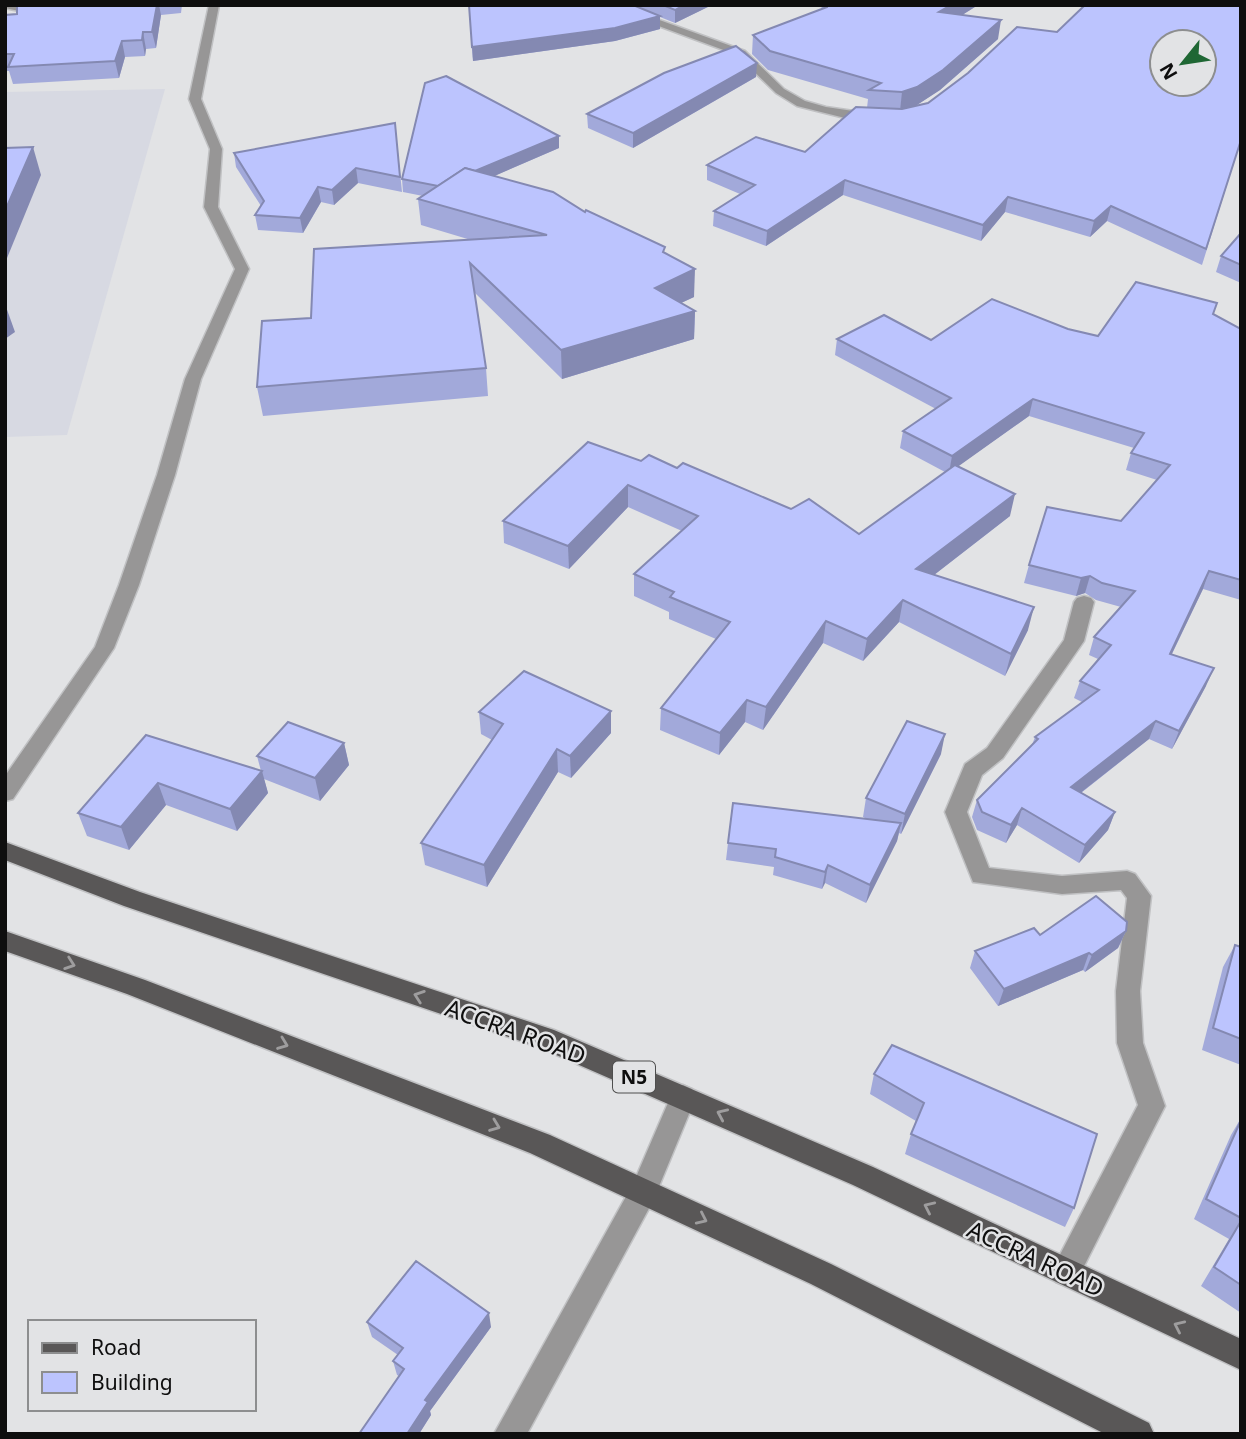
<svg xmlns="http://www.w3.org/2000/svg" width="1246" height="1439" font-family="'Noto Sans',sans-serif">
	<rect width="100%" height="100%" fill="#e2e3e5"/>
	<path fill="#d7d9e2" d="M 165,89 L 67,435 L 5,437 L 5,92 Z"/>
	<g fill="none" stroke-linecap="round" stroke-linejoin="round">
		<defs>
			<g id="minor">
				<path d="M 5,5 L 50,5 L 19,11 L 5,8 Z"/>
				<path d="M 209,5 L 219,5 L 201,99 L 222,149 L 218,207 L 249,269 L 201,379 L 175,475 L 139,585 L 114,648 L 13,799 L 5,801 L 5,776 L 95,647 L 119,585 L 157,475 L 185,379 L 235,269 L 204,207 L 210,149 L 189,99 Z"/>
				<path d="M 602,5 L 618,5 L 745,51 L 784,89 L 805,101 L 826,107 L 874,114 L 880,118 L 874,122 L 849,119 L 797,106 L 776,93 L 737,55 Z"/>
				<path d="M 1084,596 L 1091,598 L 1094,602 L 1084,641 L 1003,758 L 982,775 L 967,812 L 989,868 L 1062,876 L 1127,871 L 1135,874 L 1151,896 L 1140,991 L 1143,1043 L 1165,1106 L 1076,1282 L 1066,1286 L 1056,1282 L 1051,1272 L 1138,1105 L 1117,1043 L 1116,991 L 1127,898 L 1121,890 L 1062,894 L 973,882 L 945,812 L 965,764 L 987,748 L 1064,640 L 1074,602 L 1077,598 Z"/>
				<path d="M 683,1085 L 692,1089 L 696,1097 L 653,1201 L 527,1434 L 494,1434 L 633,1184 L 674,1089 Z"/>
			</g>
			<g id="major">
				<path d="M 5,842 L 140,892 L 554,1030 L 873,1167 L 1241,1339 L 1241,1370 L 853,1185 L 538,1047 L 124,906 L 5,860 Z"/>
				<path d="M 5,931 L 145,980 L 550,1135 L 831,1264 L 1149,1423 L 1154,1434 L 1105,1434 L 811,1284 L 530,1153 L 127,994 L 5,951 Z"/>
			</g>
		</defs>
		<use href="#minor" stroke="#c0c1c3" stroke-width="3"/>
		<use href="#major" stroke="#c0c1c3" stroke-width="3"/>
		<use href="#minor" fill="#979696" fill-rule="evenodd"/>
		<use href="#major" fill="#595757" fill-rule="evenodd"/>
	</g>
	<g fill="#a2a9da">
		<path d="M 17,5 L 182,5 L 181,13 L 161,15 L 156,48 L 146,49 L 145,56 L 125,57 L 119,78 L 13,84 L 9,71 L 5,71 L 5,15 L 17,14 Z"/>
		<path d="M 469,5 L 712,5 L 675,23 L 660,17 L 660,29 L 615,41 L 473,61 Z"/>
		<path d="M 822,5 L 978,5 L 962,15 L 998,39 L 940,90 L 915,106 L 1241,140 L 1202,265 L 1107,221 L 1090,237 L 1005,212 L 981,241 L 843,195 L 766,246 L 713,226 L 714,211 L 740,194 L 707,180 L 707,165 L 805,152 L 867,108 L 868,99 L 768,70 L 752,54 L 753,35 L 821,10 Z"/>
		<path d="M 756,77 L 633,148 L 588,128 L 587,114 Z"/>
		<path d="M 395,123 L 402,192 L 358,183 L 334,205 L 321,202 L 303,233 L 258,230 L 255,215 L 261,206 L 236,167 L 234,153 Z"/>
		<path d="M 559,136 L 559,148 L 494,176 L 585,212 L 665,254 L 694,297 L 681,303 L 695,311 L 694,339 L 562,379 L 474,292 L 486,368 L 488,396 L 263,416 L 257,387 L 311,318 L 471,240 L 421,225 L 418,199 L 423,196 L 403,192 L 402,179 Z"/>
		<path d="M 1241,233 L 1241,283 L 1216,272 L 1221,256 Z"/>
		<path d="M 1214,315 L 1241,329 L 1241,600 L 1203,589 L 1172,654 L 1206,686 L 1172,749 L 1149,739 L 1081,793 L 1115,812 L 1108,830 L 1079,863 L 1017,825 L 1006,843 L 977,830 L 972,817 L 977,800 L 1032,745 L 1035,737 L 1082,702 L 1074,698 L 1080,681 L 1098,659 L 1089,655 L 1094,637 L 1121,607 L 1096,600 L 1085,593 L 1076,596 L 1024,583 L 1029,565 L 1121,521 L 1157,480 L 1126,470 L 1131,453 L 1134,448 L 1029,416 L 958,466 L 1010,516 L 934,575 L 1028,630 L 1005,676 L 899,622 L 863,661 L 823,643 L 763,730 L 745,722 L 719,755 L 660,730 L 661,708 L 716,639 L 669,619 L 669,612 L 634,596 L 634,574 L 682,531 L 628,507 L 569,569 L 504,543 L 503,521 L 641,461 L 677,468 L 859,534 L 945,472 L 900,448 L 903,431 L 936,409 L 835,355 L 837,339 L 931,340 L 1068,329 L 1098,336 Z"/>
		<path d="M 611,711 L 611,733 L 571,778 L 558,772 L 487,887 L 425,865 L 421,843 L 492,740 L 481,734 L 479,712 Z"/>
		<path d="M 146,735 L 261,771 L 257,756 L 344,743 L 349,765 L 320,801 L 264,779 L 268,793 L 237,831 L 166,805 L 129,850 L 87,836 L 78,813 Z"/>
		<path d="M 941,754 L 901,834 L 899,833 L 897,841 L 866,903 L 825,883 L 822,889 L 773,875 L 774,867 L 726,860 L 728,843 L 867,819 L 863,817 L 866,798 Z"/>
		<path d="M 1126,931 L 1118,948 L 1085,972 L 1083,970 L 998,1006 L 970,968 L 975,951 L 1040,935 Z"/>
		<path d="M 1235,945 L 1241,947 L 1241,1065 L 1202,1050 L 1223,967 Z"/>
		<path d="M 892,1045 L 1074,1208 L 1065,1227 L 905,1154 L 911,1134 L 916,1121 L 870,1094 L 874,1074 Z"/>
		<path d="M 1241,1118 L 1241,1313 L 1201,1286 L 1229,1239 L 1194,1219 L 1231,1135 Z"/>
		<path d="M 367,1322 L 491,1327 L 430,1411 L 431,1415 L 419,1434 L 359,1434 L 399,1376 L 397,1375 L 393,1361 L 398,1355 L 372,1337 Z"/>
	</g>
	<g fill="#8489b2">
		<path d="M 157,5 L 159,5 L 161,15 L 156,48 L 152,32 Z"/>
		<path d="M 684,5 L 712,5 L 675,23 L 675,10 Z"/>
		<path d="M 951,5 L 978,5 L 937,31 L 939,12 Z"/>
		<path d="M 660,16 L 660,29 L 615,41 L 473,61 L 472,47 Z"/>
		<path d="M 1001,20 L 998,39 L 940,90 L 914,107 L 900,111 L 902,92 Z"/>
		<path d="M 143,32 L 146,49 L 145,56 L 142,40 Z"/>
		<path d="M 122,41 L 125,57 L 119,78 L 115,61 Z"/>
		<path d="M 757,63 L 756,77 L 633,148 L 633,133 Z"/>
		<path d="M 559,136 L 559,148 L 439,200 L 438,186 Z"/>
		<path d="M 33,147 L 41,175 L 5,263 L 5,211 Z"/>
		<path d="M 356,168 L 358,183 L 334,205 L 332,190 Z"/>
		<path d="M 845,180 L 843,195 L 766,246 L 767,231 Z"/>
		<path d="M 318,187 L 321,202 L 303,233 L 300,218 Z"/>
		<path d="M 1008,197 L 1005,212 L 981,241 L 983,225 Z"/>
		<path d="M 1111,206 L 1107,221 L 1090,237 L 1094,221 Z"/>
		<path d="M 695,269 L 694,297 L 655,315 L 655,288 Z"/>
		<path d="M 5,304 L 15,332 L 5,339 Z"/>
		<path d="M 695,311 L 694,339 L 562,379 L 561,350 Z"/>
		<path d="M 1033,399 L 1029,416 L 949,473 L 952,456 Z"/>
		<path d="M 628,485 L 628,507 L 569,569 L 568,546 Z"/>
		<path d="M 1015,494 L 1010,516 L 912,592 L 916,569 Z"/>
		<path d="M 1209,571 L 1203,589 L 1163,672 L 1170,654 Z"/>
		<path d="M 1090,576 L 1085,593 L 1076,596 L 1081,578 Z"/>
		<path d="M 903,600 L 899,622 L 863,661 L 867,639 Z"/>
		<path d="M 1034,607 L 1028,630 L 1005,676 L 1011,654 Z"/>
		<path d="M 826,621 L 823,643 L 763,730 L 766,707 Z"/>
		<path d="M 1214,668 L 1206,686 L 1172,749 L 1179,731 Z"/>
		<path d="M 747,700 L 745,722 L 719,755 L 720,733 Z"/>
		<path d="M 611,711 L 611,733 L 571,778 L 570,756 Z"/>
		<path d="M 1156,721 L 1149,739 L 1065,805 L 1071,787 Z"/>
		<path d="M 945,734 L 941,754 L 901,834 L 905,814 Z"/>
		<path d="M 344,743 L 349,765 L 320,801 L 315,778 Z"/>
		<path d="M 557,749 L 558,772 L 487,887 L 484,865 Z"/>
		<path d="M 262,771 L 268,793 L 237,831 L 230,809 Z"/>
		<path d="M 158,783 L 166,805 L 129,850 L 121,827 Z"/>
		<path d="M 1022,808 L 1017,825 L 1006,843 L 1011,825 Z"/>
		<path d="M 1115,812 L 1108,830 L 1079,863 L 1085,845 Z"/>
		<path d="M 901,823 L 897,841 L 866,903 L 870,885 Z"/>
		<path d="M 828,865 L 825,883 L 822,889 L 825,872 Z"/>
		<path d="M 1126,931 L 1118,948 L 1085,972 L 1092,955 Z"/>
		<path d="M 1089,953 L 1083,970 L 998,1006 L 1004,989 Z"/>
		<path d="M 489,1313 L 491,1327 L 430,1411 L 431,1415 L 419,1434 L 407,1434 L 425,1400 Z"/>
	</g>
	<g fill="#bcc4fe" stroke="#8489b2" stroke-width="2" fill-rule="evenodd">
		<path d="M 17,5 L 157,5 L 152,32 L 143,32 L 142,40 L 122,41 L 115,61 L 8,67 L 14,54 L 5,54 L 5,15 L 17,14 Z"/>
		<path d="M 469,5 L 633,5 L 660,16 L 615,28 L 472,47 Z"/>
		<path d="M 663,5 L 684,5 L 675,10 Z"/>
		<path d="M 827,5 L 951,5 L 939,12 L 1001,20 L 943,70 L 917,87 L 902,92 L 869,90 L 881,83 L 770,51 L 753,35 L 827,7 Z"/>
		<path d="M 1085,5 L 1241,5 L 1241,140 L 1206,249 L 1111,206 L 1094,221 L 1008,197 L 983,225 L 845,180 L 767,231 L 714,211 L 755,185 L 707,165 L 756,137 L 805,152 L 856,107 L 902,109 L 928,103 L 968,73 L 1017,27 L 1057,32 ZM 1162,42 L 1204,42 L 1204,84 L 1162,84 Z"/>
		<path d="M 736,46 L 757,63 L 633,133 L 587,114 L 664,73 Z"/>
		<path d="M 446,76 L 559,136 L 475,171 L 465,168 L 438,186 L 402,179 L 425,83 Z"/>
		<path d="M 395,123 L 400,177 L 356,168 L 332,190 L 318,187 L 300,218 L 255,215 L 264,201 L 234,153 Z"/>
		<path d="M 33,147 L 5,211 L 5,148 Z"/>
		<path d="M 465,168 L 553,192 L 585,212 L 586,210 L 665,247 L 663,252 L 695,269 L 655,288 L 695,311 L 561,350 L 470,263 L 486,368 L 257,387 L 262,321 L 311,318 L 314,249 L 547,235 L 418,199 Z"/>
		<path d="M 1241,233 L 1241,265 L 1221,256 Z"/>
		<path d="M 1136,282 L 1217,303 L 1213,314 L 1241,329 L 1241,580 L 1209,571 L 1170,654 L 1214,668 L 1179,731 L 1156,721 L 1071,787 L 1115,812 L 1085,845 L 1022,808 L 1011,825 L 982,812 L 977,800 L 1038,739 L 1035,737 L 1099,690 L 1080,681 L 1111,645 L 1094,637 L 1135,591 L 1102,583 L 1090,576 L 1081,578 L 1029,565 L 1047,507 L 1121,521 L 1170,465 L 1131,453 L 1144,433 L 1033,399 L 952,456 L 903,431 L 951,398 L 837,339 L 884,315 L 931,340 L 992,299 L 1068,329 L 1098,336 Z"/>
		<path d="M 588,442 L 641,461 L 649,455 L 677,468 L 683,463 L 791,509 L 809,499 L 859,534 L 955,465 L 1015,494 L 916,569 L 1034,607 L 1011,654 L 903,600 L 867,639 L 826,621 L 766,707 L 747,700 L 720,733 L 661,708 L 730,622 L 670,597 L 674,592 L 634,574 L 698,516 L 628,485 L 568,546 L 503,521 Z"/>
		<path d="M 524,671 L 611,711 L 570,756 L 557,749 L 484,865 L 421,843 L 503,724 L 479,712 Z"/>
		<path d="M 907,721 L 945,734 L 905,814 L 866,798 Z"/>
		<path d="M 288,722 L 344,743 L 315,778 L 257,756 Z"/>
		<path d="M 146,735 L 262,771 L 230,809 L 158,783 L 121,827 L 78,813 Z"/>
		<path d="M 733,803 L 901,823 L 870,885 L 828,865 L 825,872 L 775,857 L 776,849 L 728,843 Z"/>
		<path d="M 1096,896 L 1127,922 L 1126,931 L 1092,955 L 1089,953 L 1004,989 L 975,951 L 1034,928 L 1040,935 Z"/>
		<path d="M 1235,945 L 1241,947 L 1241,1039 L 1213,1028 Z"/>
		<path d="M 892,1045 L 1097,1134 L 1074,1208 L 911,1134 L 924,1103 L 874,1074 Z"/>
		<path d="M 1241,1120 L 1241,1218 L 1206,1199 Z"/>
		<path d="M 1241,1221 L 1241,1285 L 1214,1267 Z"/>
		<path d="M 416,1261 L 489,1313 L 425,1400 L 428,1402 L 407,1434 L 359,1434 L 404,1369 L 393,1361 L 403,1348 L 367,1322 Z"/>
	</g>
	<defs><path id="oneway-chevron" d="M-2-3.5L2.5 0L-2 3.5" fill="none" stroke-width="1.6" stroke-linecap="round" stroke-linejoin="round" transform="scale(1.75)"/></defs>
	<g stroke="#9e9d9e">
		<use href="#oneway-chevron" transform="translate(70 964) rotate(19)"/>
		<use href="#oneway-chevron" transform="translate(419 996) rotate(-161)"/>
		<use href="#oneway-chevron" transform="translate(283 1044) rotate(21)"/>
		<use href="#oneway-chevron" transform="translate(722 1114) rotate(-156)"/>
		<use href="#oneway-chevron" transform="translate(495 1126) rotate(21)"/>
		<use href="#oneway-chevron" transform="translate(929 1207) rotate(-155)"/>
		<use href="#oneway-chevron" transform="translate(702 1219) rotate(25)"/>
		<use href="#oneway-chevron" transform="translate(1179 1326) rotate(-155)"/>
	</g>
	<g text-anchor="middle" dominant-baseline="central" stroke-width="5" stroke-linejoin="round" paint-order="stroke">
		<rect fill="#e2e3e5" stroke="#4e4e4e" stroke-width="2" x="613" y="1061.5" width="42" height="31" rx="5"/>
		<g font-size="19" font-weight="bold" fill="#0e0e0e">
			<text x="634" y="1077">N5</text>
		</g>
		<g font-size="24" fill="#0e0e0e" stroke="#e2e3e5">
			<text transform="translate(516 1031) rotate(20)">ACCRA ROAD</text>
			<text transform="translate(1036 1258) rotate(25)">ACCRA ROAD</text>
		</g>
	</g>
	<rect width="1246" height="1439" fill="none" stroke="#0e0e0e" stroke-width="14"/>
	<rect x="28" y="1320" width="228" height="91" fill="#e2e3e5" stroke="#8d8e8f" stroke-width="2"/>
	<rect x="42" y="1343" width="35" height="10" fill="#595757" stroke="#8d8e8f" stroke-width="2"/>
	<text x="91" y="1355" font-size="21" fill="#0e0e0e">Road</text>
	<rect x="42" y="1372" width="35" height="21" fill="#bcc4fe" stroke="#8d8e8f" stroke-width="2"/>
	<text x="91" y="1390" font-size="21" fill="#0e0e0e">Building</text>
	<g transform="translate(1183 63) rotate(240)"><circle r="33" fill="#e2e3e5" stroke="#8d8e8f" stroke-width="2"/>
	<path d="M0-5L12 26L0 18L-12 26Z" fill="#1f6734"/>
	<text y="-10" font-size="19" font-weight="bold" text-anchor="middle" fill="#0e0e0e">N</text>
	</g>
</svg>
